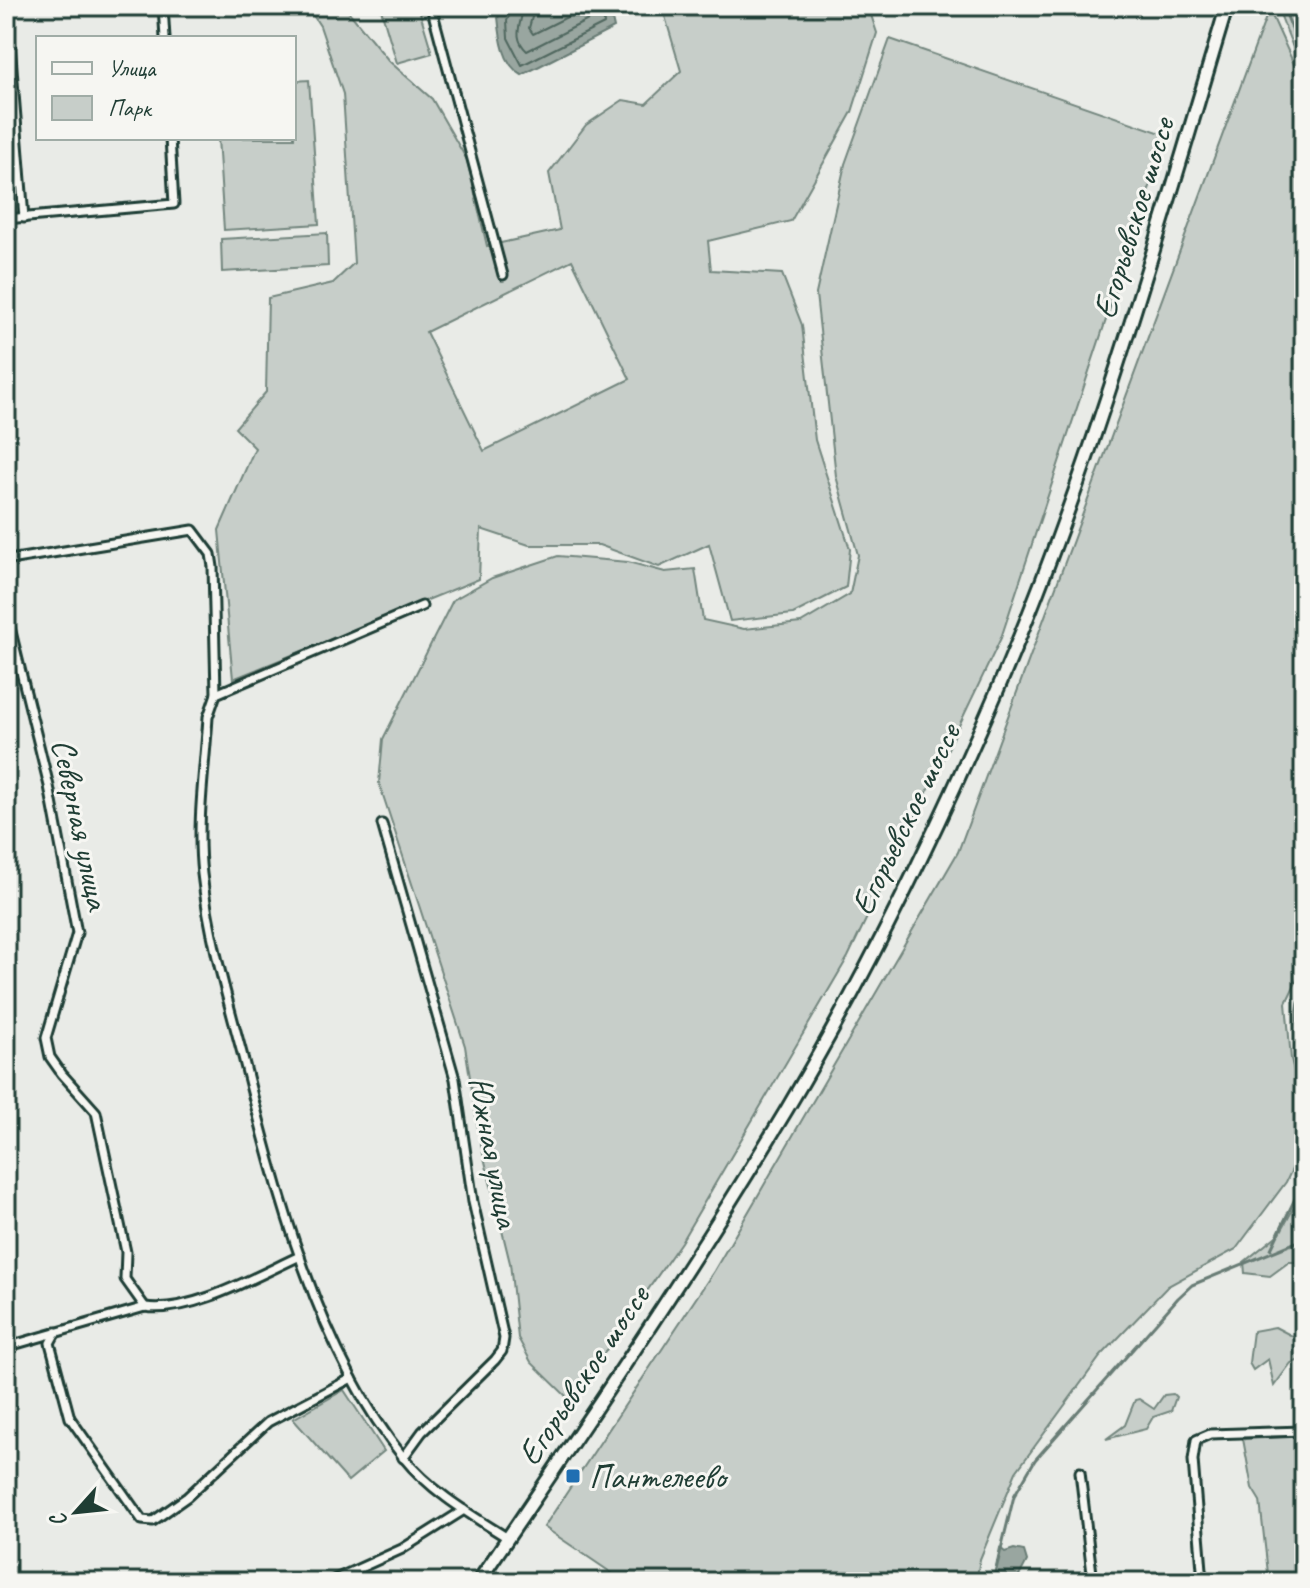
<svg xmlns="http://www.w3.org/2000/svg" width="1310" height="1588" font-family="Caveat,sans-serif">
	<rect width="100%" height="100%" fill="#e9ebe7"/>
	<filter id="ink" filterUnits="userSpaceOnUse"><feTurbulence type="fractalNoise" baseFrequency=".0125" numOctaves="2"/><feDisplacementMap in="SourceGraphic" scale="16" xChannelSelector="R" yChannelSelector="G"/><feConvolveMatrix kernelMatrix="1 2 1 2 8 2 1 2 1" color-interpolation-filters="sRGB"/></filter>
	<g filter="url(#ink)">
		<g fill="#c7cec9" stroke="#73867e" stroke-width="2" fill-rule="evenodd">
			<path d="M 307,6 L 344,6 L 389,61 L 432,99 L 467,160 L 487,246 L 560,230 L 549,173 L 586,125 L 623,100 L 646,104 L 681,71 L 662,6 L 868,6 L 877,33 L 852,112 L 791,221 L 708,241 L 711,270 L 782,274 L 802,325 L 815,440 L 850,549 L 846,587 L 793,614 L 730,621 L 709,544 L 659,567 L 599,545 L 529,545 L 481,529 L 479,579 L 233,679 L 219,530 L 255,448 L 235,428 L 266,392 L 268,298 L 333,283 L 354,263 L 343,94 L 320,26 ZM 572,260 L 630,379 L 484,451 L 426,332 Z"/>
			<path d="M 380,6 L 418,6 L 432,53 L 397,63 Z"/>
			<path d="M 1277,6 L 1299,6 L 1304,14 L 1304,76 Z"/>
			<path d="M 1269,9 L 1293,62 L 1304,96 L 1304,965 L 1286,1003 L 1291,1059 L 1304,1109 L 1304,1144 L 1286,1182 L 1236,1249 L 1168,1286 L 1100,1357 L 1016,1472 L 980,1559 L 976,1582 L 625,1582 L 544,1527 L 714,1271 L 958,852 Z"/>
			<path d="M 890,39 L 1167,135 L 1001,638 L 848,957 L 681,1242 L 571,1401 L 531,1362 L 518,1338 L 510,1263 L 480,1141 L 465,1046 L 379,783 L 383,739 L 453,600 L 492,578 L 558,556 L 628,562 L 665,572 L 695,569 L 703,620 L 744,629 L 801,623 L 850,594 L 858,555 L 836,476 L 816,294 L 845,164 Z"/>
			<path d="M 309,80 L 319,224 L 224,230 L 218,138 L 294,138 L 294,81 Z"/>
			<path d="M 327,233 L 328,266 L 222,272 L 221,239 Z"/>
			<path d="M 1304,1189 L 1304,1206 L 1296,1219 L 1304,1229 L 1304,1262 L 1289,1262 L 1270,1276 L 1245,1273 L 1244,1262 L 1280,1233 Z"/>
			<path d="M 1275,1327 L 1304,1342 L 1304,1359 L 1291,1363 L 1274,1386 L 1268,1359 L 1253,1370 L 1249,1363 L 1253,1331 Z"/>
			<path d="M 344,1390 L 384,1451 L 348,1481 L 293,1419 Z"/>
			<path d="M 1173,1394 L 1176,1397 L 1171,1411 L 1153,1417 L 1146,1429 L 1106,1439 L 1125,1425 L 1135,1400 L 1139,1399 L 1154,1409 L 1164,1395 Z"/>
			<path d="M 1304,1436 L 1304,1582 L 1269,1582 L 1260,1501 L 1252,1488 L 1243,1439 Z"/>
		</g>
		<g fill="#99a6a0" stroke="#687c75" stroke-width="2">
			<path d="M 511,6 L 609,6 L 614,28 L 522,75 C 503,65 500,37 498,17 Z"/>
			<path d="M 1000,1548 L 1005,1552 L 1014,1549 L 1024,1551 L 1027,1561 L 1016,1582 L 1003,1582 L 994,1575 Z"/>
		</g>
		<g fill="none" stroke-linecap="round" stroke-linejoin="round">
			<g stroke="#50675f" stroke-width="2">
				<path d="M 513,6 L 507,21 L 508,38 L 522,65 L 604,24 L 603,6"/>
				<path d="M 523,6 C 522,24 511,36 527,51 L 592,18 L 593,6"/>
				<path d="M 535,6 L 529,28 L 533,34 L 579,11 L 581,6"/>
			</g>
			<g stroke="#687c75" stroke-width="3">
				<path d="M 1283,6 L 1304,60"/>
				<path d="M 1304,985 C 1294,1011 1296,1033 1304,1059"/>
				<path d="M 1271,1249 L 1304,1180"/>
				<path d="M 993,1582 L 1014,1496 L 1035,1460 L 1178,1298 L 1192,1285 L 1304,1239"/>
			</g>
			<defs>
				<g id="minor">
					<path d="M 7,6 L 24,218"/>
					<path d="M 163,6 L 165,38"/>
					<path d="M 431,6 L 503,275"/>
					<path d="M 6,219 L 174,204 L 170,138"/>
					<path d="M 9,560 L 193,530 L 211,554 L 213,567 L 216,694"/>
					<path d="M 422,606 L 216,694 L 208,717 C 205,768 196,823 202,874 C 209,936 227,997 243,1057 C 276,1188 317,1351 404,1458 C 431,1492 473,1516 509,1539"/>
					<path d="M 6,611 L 49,786 L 77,933 L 46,1038 L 50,1057 L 62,1074 L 96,1112 L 126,1252 L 125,1279 L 145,1307"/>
					<path d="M 382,824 L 455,1079 L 473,1202 L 504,1338 L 502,1351 L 495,1360 L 422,1432 L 403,1458"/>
					<path d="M 56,1332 L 50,1343 L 70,1418 L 142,1520 L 153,1521 L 187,1497 L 268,1422 L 352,1378"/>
					<path d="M 6,1347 L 145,1307 C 191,1314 258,1275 300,1256"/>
					<path d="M 1080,1472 L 1093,1582"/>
					<path d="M 329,1582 L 402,1549 L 464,1510"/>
					<path d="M 1203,1582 L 1193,1460 L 1196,1440 L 1210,1434 L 1304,1431"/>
				</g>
				<path id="primary" d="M 478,1582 C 584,1426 690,1271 787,1109 C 868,973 938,829 1000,684 C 1094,465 1158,234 1227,6"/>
			</defs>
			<use href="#minor" stroke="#1f3d34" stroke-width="13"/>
			<use href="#primary" stroke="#1f3d34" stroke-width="17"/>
			<use href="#minor" stroke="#f6f6f2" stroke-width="7"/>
			<use href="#primary" stroke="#f6f6f2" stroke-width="11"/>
		</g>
	</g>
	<rect fill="#1f6fb2" stroke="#f6f6f2" stroke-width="3" x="565" y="1468" width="16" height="16" rx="4"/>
	<g text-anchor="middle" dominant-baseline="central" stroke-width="6" stroke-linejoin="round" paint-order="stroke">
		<g font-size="34" fill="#1f3d34" stroke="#f6f6f2">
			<text transform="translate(1133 218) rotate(-73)">Егорьевское шоссе</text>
			<text transform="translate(905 819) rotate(-64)">Егорьевское шоссе</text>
			<text transform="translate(81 824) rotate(78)">Северная улица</text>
			<text transform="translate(494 1152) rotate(79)">Южная улица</text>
			<text transform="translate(583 1375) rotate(-56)">Егорьевское шоссе</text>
		</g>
		<g font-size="34" fill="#1f3d34" stroke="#f6f6f2" text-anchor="start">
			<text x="589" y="1476">Пантелеево</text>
		</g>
	</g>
	<rect width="1310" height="1588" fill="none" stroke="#f6f6f2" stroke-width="32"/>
	<rect x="16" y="16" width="1278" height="1556" fill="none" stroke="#1f3d34" stroke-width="3" filter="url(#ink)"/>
	<rect x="36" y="36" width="260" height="104" fill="#f6f6f2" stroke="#a0aca6" stroke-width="2"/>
	<rect x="52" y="62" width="40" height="12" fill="#f6f6f2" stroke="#a0aca6" stroke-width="2"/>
	<text x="108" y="76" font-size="24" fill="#1f3d34">Улица</text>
	<rect x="52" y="96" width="40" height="24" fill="#c7cec9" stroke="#a0aca6" stroke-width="2"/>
	<text x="108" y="116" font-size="24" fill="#1f3d34">Парк</text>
	<g transform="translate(76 1512) rotate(243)" stroke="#f6f6f2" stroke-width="6" paint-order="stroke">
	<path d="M0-6L14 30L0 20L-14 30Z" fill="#1f3d34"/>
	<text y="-12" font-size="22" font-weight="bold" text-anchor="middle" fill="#1f3d34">С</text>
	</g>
</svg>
